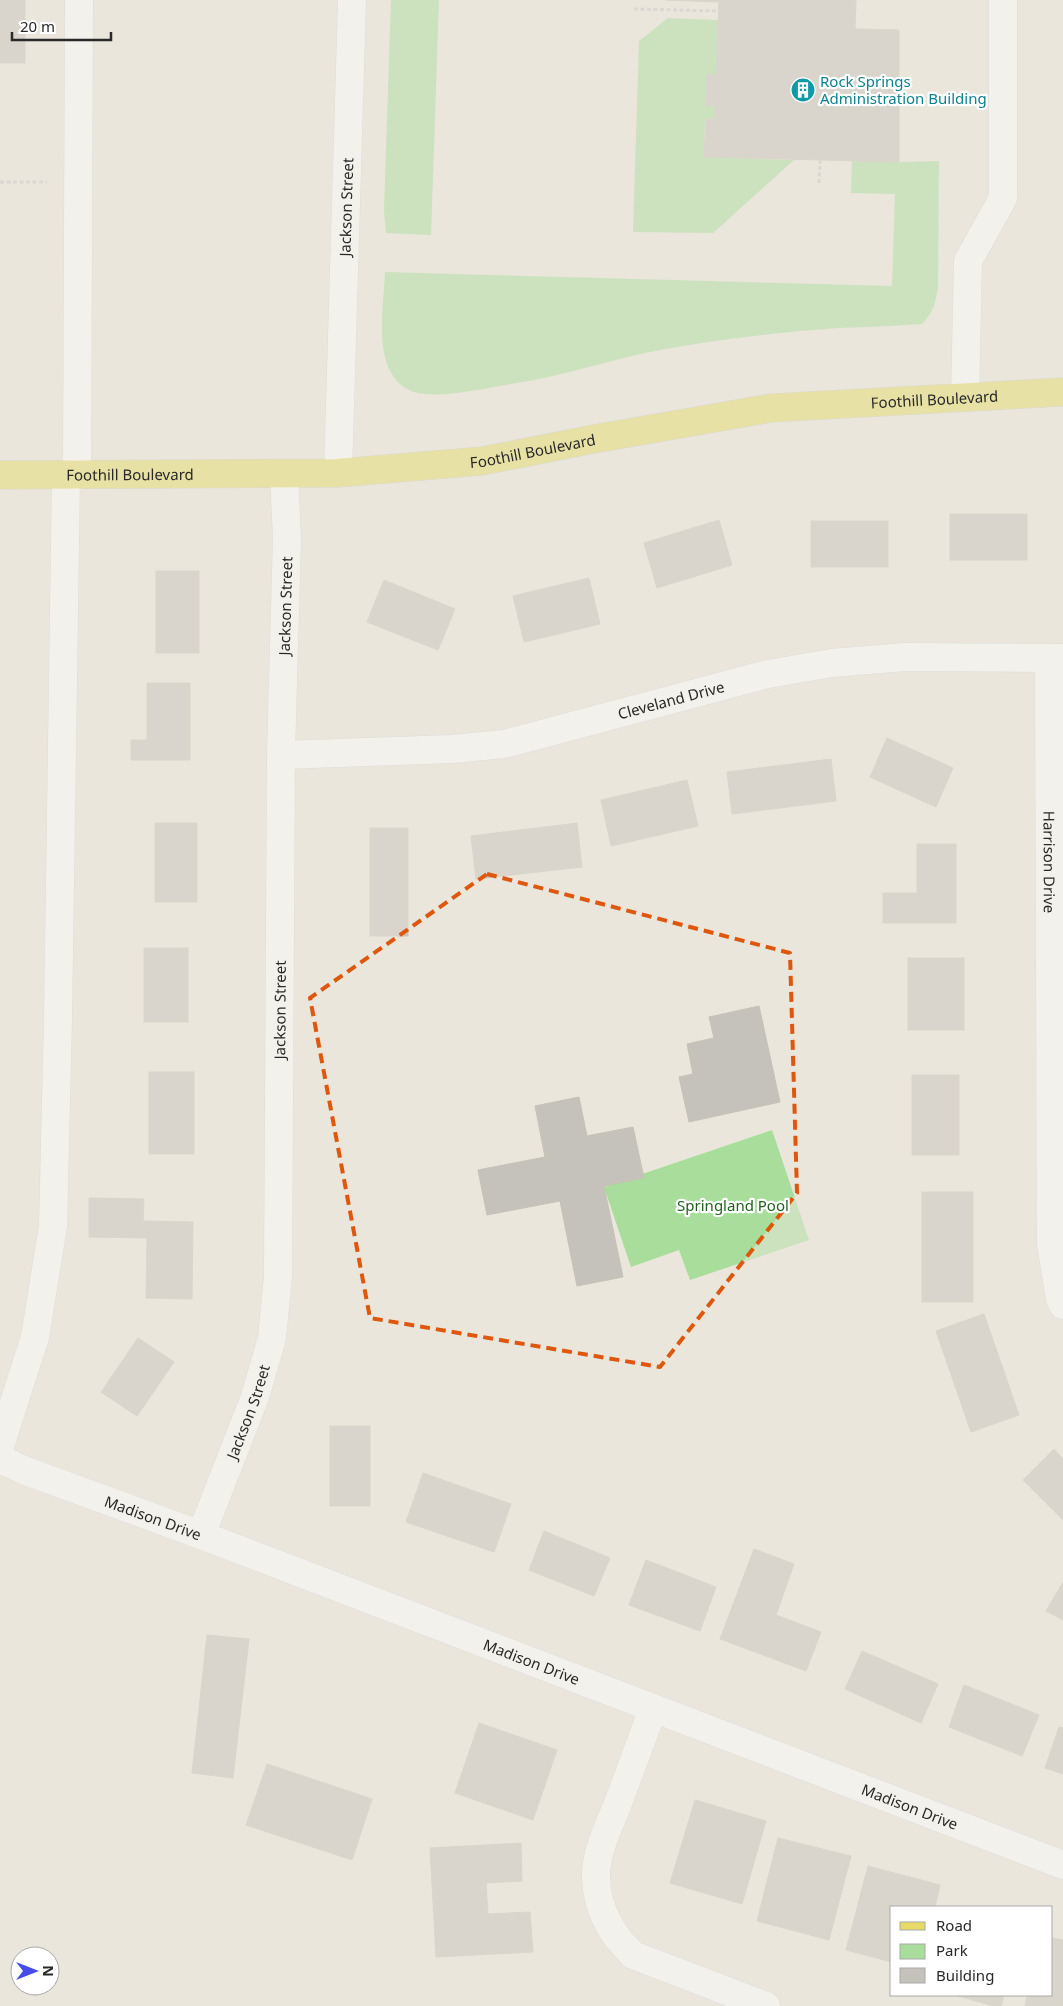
<svg xmlns="http://www.w3.org/2000/svg" width="1063" height="2006" font-family="'Noto Sans',sans-serif">
	<rect width="100%" height="100%" fill="#eae6db"/>
	<g fill="#a8dd9b">
		<path d="M 391,0 L 439,0 L 431,235 L 386,233 L 384,211 Z"/>
		<path d="M 668,18 L 718,20 L 716,75 L 708,74 L 706,106 L 715,106 L 715,119 L 705,119 L 704,157 L 794,160 L 713,233 L 633,232 L 639,41 Z"/>
		<path d="M 852,161 L 899,162 L 939,161 L 938,287 C 936,302 933,313 922,324 C 894,326 866,327 839,328 C 781,332 723,339 666,349 C 613,358 563,377 511,384 C 484,388 429,402 407,389 C 371,368 384,307 385,272 L 892,286 L 895,194 L 851,193 Z"/>
		<path d="M 772,1130 L 809,1240 L 690,1280 L 679,1250 L 631,1267 L 604,1187 Z"/>
	</g>
	<g fill="#c5c2bb" stroke="#c5c2b5">
		<rect x="0" y="0" width="25" height="63"/>
		<path d="M 666,0 L 856,0 L 855,29 L 899,30 L 899,162 L 704,157 L 706,119 L 715,119 L 715,106 L 706,106 L 707,74 L 716,75 L 719,2 Z"/>
		<rect x="950" y="514" width="77" height="46"/>
		<path d="M 719,520 L 732,565 L 657,588 L 644,543 Z"/>
		<rect x="811" y="521" width="77" height="46"/>
		<rect x="156" y="571" width="43" height="82"/>
		<path d="M 589,578 L 600,624 L 524,642 L 513,596 Z"/>
		<path d="M 384,580 L 455,609 L 438,650 L 367,622 Z"/>
		<path d="M 147,683 L 190,683 L 190,760 L 131,760 L 131,740 L 147,740 Z"/>
		<path d="M 887,738 L 953,768 L 936,807 L 870,777 Z"/>
		<path d="M 831,759 L 836,801 L 732,814 L 727,772 Z"/>
		<path d="M 687,780 L 698,826 L 611,846 L 601,800 Z"/>
		<rect x="155" y="823" width="42" height="79"/>
		<path d="M 577,823 L 582,867 L 476,879 L 471,836 Z"/>
		<rect x="370" y="828" width="38" height="108"/>
		<path d="M 917,844 L 956,844 L 956,923 L 883,923 L 883,893 L 917,893 Z"/>
		<rect x="144" y="948" width="44" height="74"/>
		<rect x="908" y="958" width="56" height="72"/>
		<path d="M 759,1006 L 780,1102 L 689,1122 L 679,1077 L 693,1074 L 687,1044 L 714,1038 L 709,1017 Z"/>
		<rect x="149" y="1072" width="45" height="82"/>
		<rect x="912" y="1075" width="47" height="80"/>
		<path d="M 579,1097 L 587,1136 L 633,1127 L 644,1178 L 604,1186 L 623,1277 L 577,1286 L 560,1201 L 487,1215 L 478,1170 L 545,1157 L 535,1106 Z"/>
		<rect x="922" y="1192" width="51" height="110"/>
		<path d="M 89,1198 L 144,1199 L 143,1221 L 193,1222 L 192,1299 L 146,1298 L 147,1238 L 89,1237 Z"/>
		<path d="M 984,1314 L 1019,1415 L 971,1432 L 936,1331 Z"/>
		<path d="M 138,1338 L 174,1362 L 137,1416 L 101,1392 Z"/>
		<rect x="330" y="1426" width="40" height="80"/>
		<path d="M 1054,1449 L 1063,1459 L 1063,1520 L 1023,1480 Z"/>
		<path d="M 423,1473 L 511,1504 L 494,1552 L 406,1522 Z"/>
		<path d="M 544,1531 L 610,1558 L 594,1596 L 529,1570 Z"/>
		<path d="M 754,1549 L 794,1564 L 776,1615 L 821,1632 L 806,1671 L 720,1639 Z"/>
		<path d="M 646,1560 L 716,1587 L 700,1631 L 629,1605 Z"/>
		<path d="M 1063,1582 L 1063,1620 L 1046,1611 Z"/>
		<path d="M 207,1635 L 249,1639 L 233,1778 L 192,1773 Z"/>
		<path d="M 862,1651 L 938,1684 L 921,1723 L 845,1689 Z"/>
		<path d="M 964,1685 L 1039,1715 L 1022,1756 L 949,1727 Z"/>
		<path d="M 479,1723 L 557,1750 L 533,1820 L 455,1793 Z"/>
		<path d="M 1059,1727 L 1063,1728 L 1063,1774 L 1045,1768 Z"/>
		<path d="M 267,1764 L 372,1799 L 352,1860 L 246,1825 Z"/>
		<path d="M 695,1800 L 766,1821 L 742,1904 L 670,1883 Z"/>
		<path d="M 778,1838 L 851,1856 L 829,1940 L 757,1921 Z"/>
		<path d="M 521,1843 L 522,1881 L 486,1883 L 488,1914 L 530,1912 L 533,1952 L 436,1957 L 430,1848 Z"/>
		<path d="M 868,1866 L 940,1885 L 935,1907 L 892,1907 L 892,1962 L 846,1950 Z"/>
		<path d="M 1052,1938 L 1063,1940 L 1063,2006 L 1025,2006 L 1027,1995 L 1052,1995 Z"/>
		<path d="M 954,1995 L 1004,1995 L 1001,2006 L 994,2006 Z"/>
	</g>
	<g fill="none" stroke-linecap="round" stroke-linejoin="round">
		<defs>
			<g id="minor">
				<path d="M 965,397 L 968,261 L 1003,198 L 1003,0"/>
				<path id="s1" d="M 338,473 L 352,0"/>
				<path d="M 77,475 L 79,0"/>
				<path id="s2" d="M 1049,658 L 1051,1244 L 1060,1299 L 1063,1305"/>
				<path id="s3" d="M 281,755 L 452,749 L 504,744 L 768,674 L 832,663 L 905,657 L 1063,658"/>
				<path d="M 0,1446 L 35,1337 L 53,1226 L 58,1019 L 66,475"/>
				<path id="s4" d="M 0,1459 L 26,1471 L 201,1535 L 1063,1865"/>
				<path id="s5" d="M 201,1535 L 255,1397 L 272,1338 L 278,1276 L 281,755 L 287,538 L 284,474"/>
				<path d="M 653,1709 C 641,1741 629,1773 617,1806 C 608,1828 595,1854 596,1878 C 597,1909 612,1935 633,1955 L 766,2006"/>
			</g>
			<g id="major">
				<path id="s6" d="M 0,475 L 338,473 L 482,461 L 594,439 L 771,408 L 1063,392"/>
			</g>
		</defs>
		<use href="#minor" stroke="#d1d1e1" stroke-width="29"/>
		<use href="#major" stroke="#c7c7c7" stroke-width="29"/>
		<g stroke="#c7c7c7" stroke-width="3" stroke-dasharray="4 2.5" stroke-linecap="butt">
			<path d="M 634,9 L 718,11"/>
			<path d="M 0,182 L 47,182"/>
			<path d="M 819,183 L 820,161"/>
		</g>
		<use href="#minor" stroke="#fff" stroke-width="28"/>
		<use href="#major" stroke="#e6db64" stroke-width="28"/>
	</g>
	<path d="M0 0H1063V2006H0ZM 487,874 L 790,953 L 797,1193 L 660,1367 L 370,1318 L 310,998 Z" fill="#eae6db" fill-opacity=".55" fill-rule="evenodd"/>
	<path fill="none" stroke="#de570d" stroke-width="4" stroke-dasharray="10 6" stroke-linejoin="round" d="M 487,874 L 790,953 L 797,1193 L 660,1367 L 370,1318 L 310,998 Z"/>
	<defs>
		<symbol id="building-disc" viewBox="-11 -11 22 22"><circle r="9.5" fill="#0f9aa8" stroke="#fff"/><path d="M-4-6H4V6H1V3H-1V6H-4ZM-2.5-4.3h1.7v1.8h-1.7ZM.8-4.3h1.7v1.8H.8ZM-2.5-1h1.7V.8h-1.7ZM.8-1h1.7V.8H.8Z" fill="#fff"/></symbol>
	</defs>
	<g fill-rule="evenodd">
		<use href="#building-disc" x="789" y="76" width="28" height="28"/>
	</g>
	<g text-anchor="middle" dominant-baseline="central" stroke-width="4.5" stroke-linejoin="round" paint-order="stroke">
		<g font-size="15" fill="#0d838f" stroke="#fff" text-anchor="start">
			<text x="820" y="81">Rock Springs<tspan x="820" dy="17">Administration Building</tspan></text>
		</g>
		<g font-size="15" fill="#292929" stroke="#fff">
			<text stroke="none"><textPath href="#s1" startOffset="266">Jackson Street</textPath></text>
			<text stroke="none"><textPath href="#s6" startOffset="940">Foothill Boulevard</textPath></text>
			<text stroke="none"><textPath href="#s6" startOffset="534">Foothill Boulevard</textPath></text>
			<text stroke="none"><textPath href="#s6" startOffset="130">Foothill Boulevard</textPath></text>
			<text stroke="none"><textPath href="#s5" startOffset="942">Jackson Street</textPath></text>
			<text stroke="none"><textPath href="#s3" startOffset="396">Cleveland Drive</textPath></text>
			<text stroke="none"><textPath href="#s2" startOffset="204">Harrison Drive</textPath></text>
			<text stroke="none"><textPath href="#s5" startOffset="538">Jackson Street</textPath></text>
			<text stroke="none"><textPath href="#s5" startOffset="132">Jackson Street</textPath></text>
			<text stroke="none"><textPath href="#s4" startOffset="164">Madison Drive</textPath></text>
			<text stroke="none"><textPath href="#s4" startOffset="569">Madison Drive</textPath></text>
			<text stroke="none"><textPath href="#s4" startOffset="974">Madison Drive</textPath></text>
		</g>
		<g font-size="15" fill="#22601f" stroke="#fff">
			<text x="733" y="1205">Springland Pool</text>
		</g>
	</g>
	<rect x="890" y="1906" width="162" height="90" fill="#ffffff" stroke="#a9a9a9"/>
	<rect x="900" y="1922" width="25" height="8" fill="#e6db64" stroke="#a9a9a9"/>
	<text x="936" y="1931" font-size="15" fill="#292929">Road</text>
	<rect x="900" y="1944" width="25" height="15" fill="#a8dd9b" stroke="#a9a9a9"/>
	<text x="936" y="1956" font-size="15" fill="#292929">Park</text>
	<rect x="900" y="1968" width="25" height="15" fill="#c5c2bb" stroke="#a9a9a9"/>
	<text x="936" y="1981" font-size="15" fill="#292929">Building</text>
	<g transform="translate(35 1971) rotate(90)"><circle r="24" fill="#ffffff" stroke="#a9a9a9"/>
	<path d="M0-4L9 19L0 12L-9 19Z" fill="#464cec"/>
	<text y="-8" font-size="14" font-weight="bold" text-anchor="middle" fill="#292929">N</text>
	</g>
	<path d="M12 32v8h99v-8" fill="none" stroke="#292929" stroke-width="2.5"/>
	<text x="20" y="32" font-size="15" fill="#292929" stroke="#ffffff" stroke-width="4" paint-order="stroke">20 m</text>
</svg>
